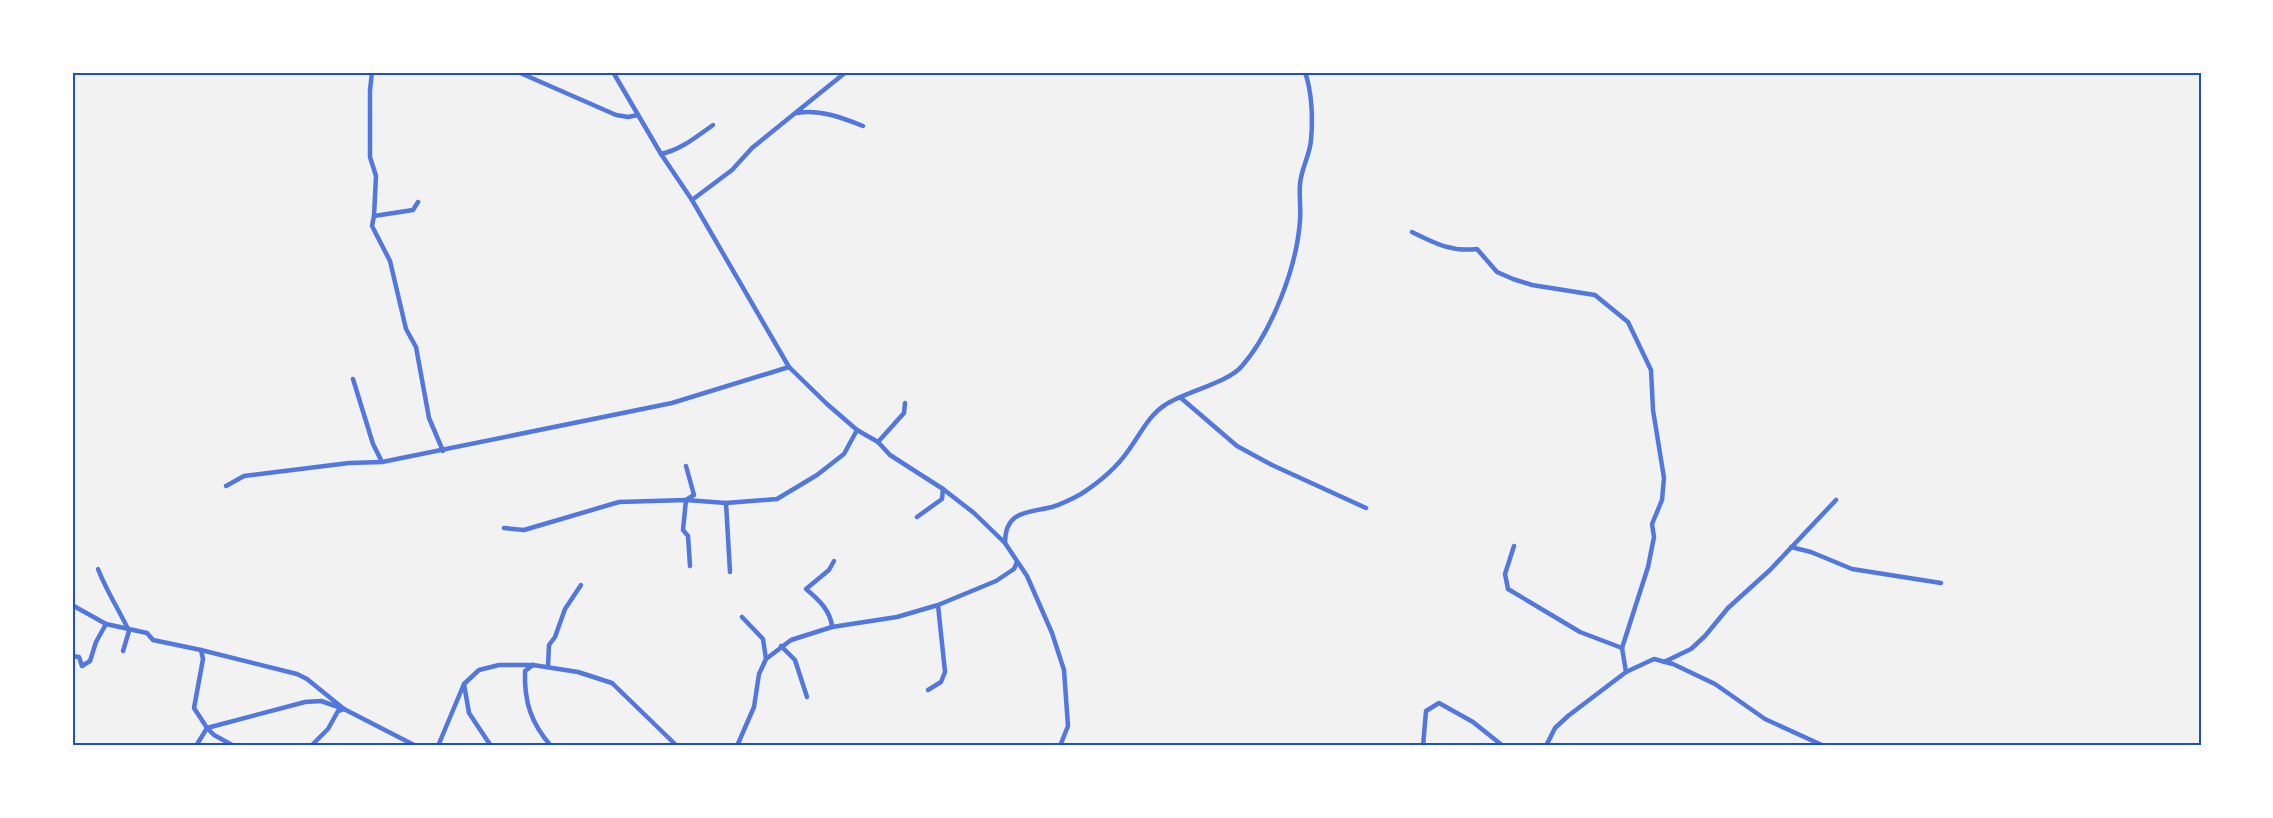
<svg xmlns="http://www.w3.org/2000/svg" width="2273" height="818" font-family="'Source Sans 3',sans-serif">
	<rect width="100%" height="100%" fill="#f2f2f2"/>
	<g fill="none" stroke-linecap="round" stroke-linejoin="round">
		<g stroke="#5277de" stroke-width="4.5">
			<path d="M 372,72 L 370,90 L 370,157 L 376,176 L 374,216"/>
			<path d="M 518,72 L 616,115 L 628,117 L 638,115"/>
			<path d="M 613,72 L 661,154 L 692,200 L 789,367 L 827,404 L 857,430 L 878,442 L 890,455 L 943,489 L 974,513 L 1005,543 L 1027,576 L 1052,633 L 1064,670 L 1068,726 L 1060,746"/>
			<path d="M 797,113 C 820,109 843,118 863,126"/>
			<path d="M 661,154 C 681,150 697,136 713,125"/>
			<path d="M 692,200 L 732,170 L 752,148 L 846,72"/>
			<path d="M 418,202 L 413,210 L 374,216 L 372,226 L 390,261 L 406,329 L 416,347 L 429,418 L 443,451"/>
			<path d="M 1412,232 C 1434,243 1451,252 1477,249 L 1497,272 L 1513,279 L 1532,285 L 1595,295 L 1628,322 L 1651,370 L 1653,410 L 1664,478 L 1662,500 L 1652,524 L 1654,537 L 1648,567 L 1622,648 L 1626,672"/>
			<path d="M 353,379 L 373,444 L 382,462 L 672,403 L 789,367"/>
			<path d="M 1181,398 L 1237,446 L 1272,465 L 1366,508"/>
			<path d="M 878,442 L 904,413 L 905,403"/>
			<path d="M 686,466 L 694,495 L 686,500 L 683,530 L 688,536 L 690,566"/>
			<path d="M 226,486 L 244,476 L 349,463 L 382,462"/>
			<path d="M 726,503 L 730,572"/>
			<path d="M 917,517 L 942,499 L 943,489"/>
			<path d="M 504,528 L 524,530 L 619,502 L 686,500 L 726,503 L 777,499 L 817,475 L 844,454 L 857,430"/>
			<path d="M 1005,543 C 1005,510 1028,513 1052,507 C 1062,504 1072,499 1081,494 C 1098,483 1117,467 1128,451 C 1140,435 1148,416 1165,405 C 1184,392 1228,383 1242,366 C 1272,331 1297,267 1300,220 C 1301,208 1299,196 1300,184 C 1301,169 1310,155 1311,140 C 1313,119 1312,92 1305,72"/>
			<path d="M 1514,546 L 1505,574 L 1508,589 L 1580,632 L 1622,648"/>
			<path d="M 1791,547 L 1811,552 L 1852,569 L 1941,583"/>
			<path d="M 98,569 C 106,590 119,610 129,631 L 123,651"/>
			<path d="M 72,605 L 106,624 L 147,633 L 153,640 L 201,650 L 297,674 L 307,679 L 344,709 L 338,711 L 328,729 L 311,746"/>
			<path d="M 742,617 L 763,639 L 766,659"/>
			<path d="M 832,627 C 831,611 818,599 806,589 L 829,570 L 834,561"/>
			<path d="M 781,646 L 795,660 L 807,697"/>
			<path d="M 72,656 L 79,657 L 82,666 L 90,661 L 96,642 L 106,624"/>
			<path d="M 1664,662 L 1691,649 L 1705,636 L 1728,608 L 1770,570 L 1836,500"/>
			<path d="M 533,665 L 525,671 C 524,702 531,723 551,746"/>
			<path d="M 548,667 L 549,645 L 555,637 L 565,609 L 581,585"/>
			<path d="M 464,684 L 469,713 L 491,746"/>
			<path d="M 928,690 L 941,682 L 945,672 L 938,605"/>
			<path d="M 196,746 L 207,728 L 194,708 L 203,659 L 201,650"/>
			<path d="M 234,746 L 214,735 L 207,728 L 305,702 L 321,701 L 344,709 L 416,746"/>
			<path d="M 438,746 L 464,684 L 479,670 L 499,665 L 533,665 L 578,672 L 612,683 L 677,746"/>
			<path d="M 737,746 L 754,707 L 759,674 L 766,659 L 791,640 L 832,627 L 897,617 L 938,605 L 996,581 L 1014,569 L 1017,562"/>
			<path d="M 1423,746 L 1426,711 L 1439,703 L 1473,722 L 1503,746"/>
			<path d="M 1546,746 L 1555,728 L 1568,716 L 1626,672 L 1654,659 L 1673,664 L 1715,684 L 1765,719 L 1824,746"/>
		</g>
	</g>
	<rect width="2273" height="818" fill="none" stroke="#ffffff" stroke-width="147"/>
	<rect x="74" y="74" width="2126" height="670" fill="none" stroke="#1d4ed8" stroke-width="2"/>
</svg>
